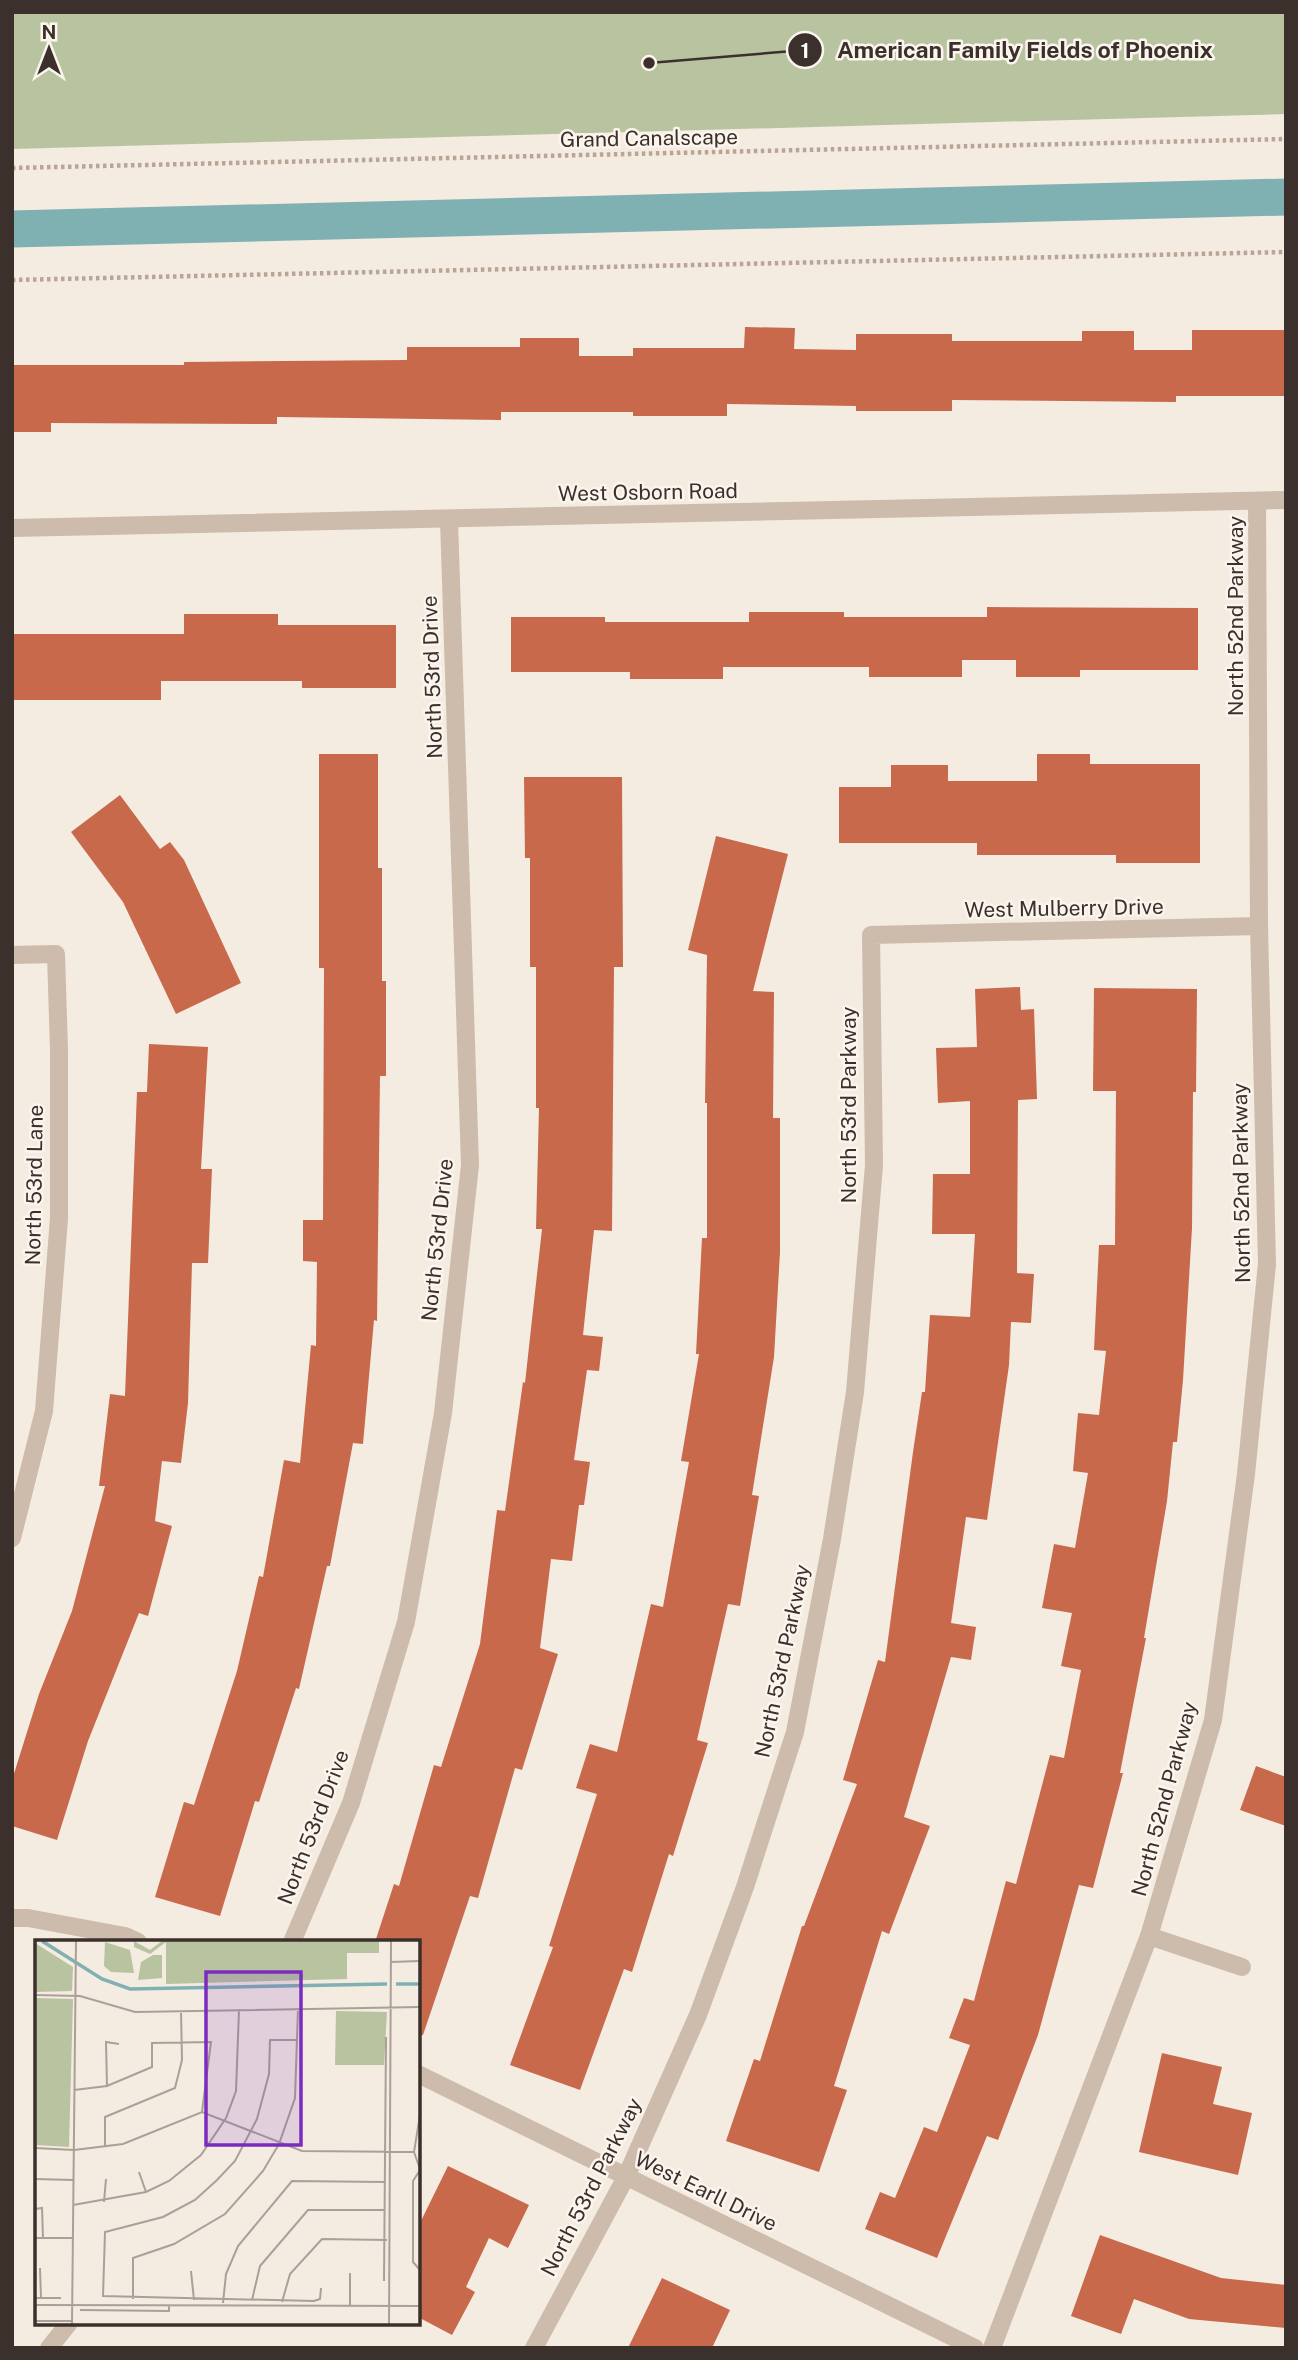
<svg xmlns="http://www.w3.org/2000/svg" width="1298" height="2360" font-family="'Public Sans',sans-serif">
	<rect width="100%" height="100%" fill="#f4ebe1"/>
	<path fill="#b8c4a0" d="M 12,12 L 1286,12 L 1286,114 L 12,149 Z"/>
	<g fill="none" stroke-linecap="round" stroke-linejoin="round">
		<path stroke="#7fb0b2" stroke-width="37" d="M 12,229 L 1286,197"/>
	</g>
	<g fill="#c8694b">
		<path d="M 745,327 L 795,328 L 794,349 L 856,350 L 856,334 L 952,334 L 952,341 L 1082,341 L 1082,331 L 1134,331 L 1134,350 L 1192,350 L 1192,330 L 1286,330 L 1286,396 L 1176,396 L 1176,402 L 952,400 L 952,411 L 856,411 L 856,406 L 727,404 L 727,416 L 633,416 L 633,412 L 501,412 L 501,420 L 277,417 L 277,424 L 51,423 L 51,432 L 12,432 L 12,365 L 184,365 L 184,362 L 407,360 L 407,347 L 520,347 L 520,338 L 579,338 L 579,356 L 633,356 L 633,348 L 744,348 Z"/>
		<path d="M 987,607 L 1198,608 L 1198,670 L 1080,670 L 1080,677 L 1016,677 L 1016,660 L 962,660 L 962,677 L 869,677 L 869,667 L 723,667 L 723,679 L 630,679 L 630,672 L 511,672 L 511,617 L 605,617 L 605,622 L 749,622 L 749,612 L 844,612 L 844,617 L 987,617 Z"/>
		<path d="M 184,614 L 278,614 L 278,625 L 396,625 L 396,688 L 302,688 L 302,681 L 161,681 L 161,700 L 12,700 L 12,634 L 184,634 Z"/>
		<path d="M 319,754 L 378,754 L 378,868 L 382,868 L 382,981 L 386,981 L 386,1076 L 380,1076 L 377,1321 L 374,1320 L 363,1444 L 353,1443 L 330,1566 L 327,1566 L 299,1689 L 296,1688 L 259,1802 L 255,1801 L 220,1916 L 155,1897 L 184,1802 L 194,1805 L 237,1671 L 259,1576 L 263,1577 L 284,1460 L 300,1463 L 311,1345 L 316,1346 L 317,1262 L 303,1261 L 303,1220 L 323,1220 L 324,968 L 319,968 Z"/>
		<path d="M 1037,754 L 1090,754 L 1090,764 L 1200,764 L 1200,863 L 1116,863 L 1116,855 L 977,855 L 977,843 L 839,843 L 839,787 L 891,787 L 891,765 L 948,765 L 948,781 L 1037,781 Z"/>
		<path d="M 524,777 L 622,777 L 623,967 L 614,967 L 612,1231 L 594,1230 L 583,1335 L 603,1337 L 599,1371 L 587,1370 L 574,1460 L 590,1462 L 584,1505 L 579,1505 L 572,1561 L 551,1559 L 540,1648 L 558,1654 L 522,1770 L 515,1768 L 478,1898 L 470,1896 L 423,2035 L 418,2035 L 418,1942 L 375,1942 L 394,1884 L 399,1886 L 434,1765 L 441,1767 L 480,1644 L 497,1510 L 505,1511 L 523,1382 L 525,1383 L 542,1229 L 536,1229 L 539,1108 L 536,1108 L 536,967 L 530,967 L 530,858 L 525,858 Z"/>
		<path d="M 120,795 L 160,849 L 170,842 L 184,860 L 241,983 L 176,1014 L 123,902 L 71,832 Z"/>
		<path d="M 716,836 L 788,854 L 753,991 L 774,992 L 773,1118 L 780,1118 L 780,1252 L 774,1357 L 752,1495 L 759,1496 L 740,1606 L 728,1604 L 697,1740 L 708,1743 L 673,1856 L 669,1854 L 632,1972 L 624,1969 L 580,2090 L 510,2065 L 553,1947 L 549,1946 L 597,1794 L 576,1788 L 590,1744 L 617,1752 L 651,1604 L 663,1607 L 689,1462 L 681,1461 L 699,1354 L 696,1354 L 702,1238 L 707,1238 L 707,1103 L 705,1103 L 707,955 L 688,950 Z"/>
		<path d="M 1020,987 L 1021,1010 L 1034,1009 L 1037,1099 L 1018,1100 L 1017,1273 L 1034,1274 L 1031,1323 L 1011,1322 L 1009,1365 L 987,1520 L 966,1517 L 951,1623 L 976,1627 L 971,1660 L 951,1657 L 904,1817 L 930,1826 L 889,1934 L 882,1931 L 834,2086 L 847,2090 L 819,2172 L 726,2141 L 754,2059 L 760,2061 L 802,1926 L 804,1926 L 857,1784 L 843,1780 L 878,1660 L 885,1662 L 913,1452 L 922,1392 L 925,1392 L 930,1315 L 970,1317 L 975,1234 L 932,1234 L 933,1174 L 970,1174 L 970,1101 L 938,1103 L 936,1048 L 977,1047 L 975,989 Z"/>
		<path d="M 1094,988 L 1197,989 L 1196,1092 L 1193,1092 L 1192,1228 L 1183,1380 L 1177,1442 L 1173,1442 L 1167,1501 L 1144,1638 L 1146,1638 L 1120,1773 L 1123,1773 L 1093,1888 L 1079,1885 L 1038,2035 L 998,2140 L 987,2136 L 937,2258 L 865,2229 L 880,2192 L 895,2198 L 924,2127 L 937,2132 L 970,2045 L 949,2038 L 964,1998 L 974,2001 L 1006,1881 L 1016,1884 L 1050,1755 L 1064,1758 L 1081,1670 L 1061,1666 L 1072,1613 L 1042,1608 L 1054,1544 L 1075,1548 L 1088,1473 L 1073,1471 L 1078,1413 L 1099,1415 L 1106,1351 L 1094,1350 L 1099,1245 L 1115,1245 L 1116,1091 L 1093,1091 Z"/>
		<path d="M 149,1044 L 208,1047 L 201,1169 L 212,1169 L 208,1263 L 192,1263 L 188,1403 L 181,1463 L 162,1461 L 155,1521 L 172,1526 L 148,1616 L 139,1613 L 88,1741 L 57,1840 L 12,1826 L 12,1780 L 39,1694 L 72,1611 L 105,1486 L 99,1486 L 110,1394 L 125,1396 L 137,1092 L 147,1092 Z"/>
		<path d="M 1256,1766 L 1286,1777 L 1286,1826 L 1240,1810 Z"/>
		<path d="M 1162,2053 L 1222,2067 L 1213,2104 L 1252,2113 L 1238,2175 L 1139,2152 Z"/>
		<path d="M 448,2166 L 529,2205 L 508,2248 L 489,2238 L 466,2287 L 475,2292 L 452,2335 L 418,2317 L 418,2227 Z"/>
		<path d="M 1100,2235 L 1221,2278 L 1286,2285 L 1286,2328 L 1189,2319 L 1134,2299 L 1121,2334 L 1071,2316 Z"/>
		<path d="M 662,2278 L 730,2310 L 712,2348 L 628,2348 Z"/>
	</g>
	<g fill="none" stroke-linecap="round" stroke-linejoin="round">
		<g stroke="#b9a596" stroke-width="4.5" stroke-dasharray="3.5 3.5" stroke-linecap="butt">
			<path d="M 12,168 L 1286,139"/>
			<path d="M 12,280 L 1286,252"/>
		</g>
		<g stroke="#cdbbac" stroke-width="18">
			<path d="M 12,528 L 1286,500"/>
			<path d="M 12,955 L 56,954 L 59,1050 L 59,1218 L 44,1411 L 12,1538"/>
			<path d="M 12,1918 L 28,1918 L 125,1936 L 138,1942"/>
			<path d="M 1149,1936 L 1242,1967"/>
			<path d="M 292,1942 L 351,1803 L 406,1622 L 443,1413 L 470,1165 L 449,520"/>
			<path d="M 418,2074 L 975,2348"/>
			<path d="M 49,2348 L 69,2323"/>
			<path d="M 534,2348 L 626,2177 L 698,2015 L 745,1887 L 795,1732 L 832,1539 L 855,1392 L 874,1165 L 871,935 L 1259,926"/>
			<path d="M 992,2348 L 1149,1936 L 1213,1720 L 1246,1474 L 1267,1264 L 1259,926 L 1257,501"/>
		</g>
	</g>
	<g text-anchor="middle" dominant-baseline="central" stroke-width="5" stroke-linejoin="round" paint-order="stroke">
		<g font-size="21" fill="#3b302b" stroke="#fbf5ee">
			<text transform="translate(649 138) rotate(-1)">Grand Canalscape</text>
			<text transform="translate(648 492) rotate(-1)">West Osborn Road</text>
			<text transform="translate(1235 616) rotate(-90)">North 52nd Parkway</text>
			<text transform="translate(432 677) rotate(-92)">North 53rd Drive</text>
			<text transform="translate(1064 908) rotate(-1)">West Mulberry Drive</text>
			<text transform="translate(848 1105) rotate(-90)">North 53rd Parkway</text>
			<text transform="translate(1241 1183) rotate(-91)">North 52nd Parkway</text>
			<text transform="translate(34 1185) rotate(-89)">North 53rd Lane</text>
			<text transform="translate(437 1240) rotate(-84)">North 53rd Drive</text>
			<text transform="translate(782 1661) rotate(-78)">North 53rd Parkway</text>
			<text transform="translate(1164 1799) rotate(-75)">North 52nd Parkway</text>
			<text transform="translate(313 1827) rotate(-69)">North 53rd Drive</text>
			<text transform="translate(591 2187) rotate(-63)">North 53rd Parkway</text>
			<text transform="translate(706 2191) rotate(26)">West Earll Drive</text>
		</g>
	</g>
	<g transform="translate(35 1940)">
		<rect width="385" height="385" fill="#f4ebe1"/>
		<path d="M 99,1 L 115,10 L 127,1 L 344,1 L 344,13 L 312,13 L 312,39 L 131,44 L 131,2 L 115,14 L 99,7 ZM 70,2 L 95,10 L 99,33 L 76,32 L 69,26 ZM 0,3 L 38,27 L 37,51 L 0,52 ZM 118,15 L 127,15 L 127,38 L 103,40 L 106,22 ZM 0,58 L 38,59 L 34,207 L 0,205 ZM 301,71 L 352,72 L 349,125 L 300,125 Z" fill="#b8c4a0"/>
		<path fill="none" stroke="#7fb0b2" stroke-width="3.5" d="M 7,1 L 67,39 L 95,49 L 352,44M 361,44 L 385,44"/>
		<path fill="none" stroke="#aaa098" stroke-width="2" d="M 356,22 L 385,21M 0,55 L 45,56 L 100,72 L 385,67M 263,100 L 235,100 L 234,134 L 222,179 L 200,221 L 182,240 L 160,260 L 128,277 L 70,292 L 68,356 L 279,361 L 285,359 L 286,348M 72,146 L 71,102 L 84,104M 39,150 L 72,146 L 117,127 L 117,103 L 176,102 L 167,172M 385,175 L 379,212 L 385,229M 70,207 L 70,177 L 140,148 L 147,120 L 146,71M 0,208 L 39,210 L 88,204 L 167,172 L 267,211 L 379,212M 385,230 L 378,241 L 378,322 L 385,330M 104,232 L 111,252M 0,239 L 38,240M 69,262 L 71,239M 38,265 L 111,252 L 134,241 L 166,215 L 191,178 L 201,151 L 204,70M 0,269 L 7,268 L 8,298M 0,298 L 38,298M 5,328 L 6,358M 156,331 L 159,360M 349,341 L 351,97M 0,358 L 26,358M 98,359 L 98,318 L 139,304 L 190,274 L 228,231 L 244,204 L 260,158 L 263,69M 217,360 L 225,326 L 273,270 L 350,270M 247,362 L 255,334 L 287,299 L 352,300M 188,363 L 191,334 L 203,306 L 257,241 L 350,242M 0,365 L 385,366M 315,366 L 315,333M 45,370 L 134,371 L 134,366M 0,381 L 37,381M 37,384 L 41,1M 354,384 L 356,1"/>
		<path fill="#7b2cbf" fill-opacity="0.15" stroke="#7b2cbf" stroke-width="3.5" d="M 171,32 L 266,32 L 266,205 L 171,205 Z"/>
		<rect width="385" height="385" fill="none" stroke="#3b302b" stroke-width="3.5"/>
	</g>
	<path fill="none" stroke="#3b302b" stroke-width="2.5" d="M649 63L805 50"/>
	<g fill="#3b302b" stroke="#fbf5ee" stroke-width="2.5">
		<circle cx="649" cy="63" r="7"/>
		<circle cx="805" cy="50" r="18"/>
	</g>
	<g font-size="21" text-anchor="middle" font-weight="bold" fill="#fff">
		<text x="805" y="58">1</text>
	</g>
	<g font-size="23" text-anchor="middle" font-weight="bold" fill="#3b302b" stroke="#fbf5ee" stroke-width="5" stroke-linejoin="round" paint-order="stroke">
		<text x="1025" y="58">American Family Fields of Phoenix</text>
	</g>
	<rect width="1298" height="2360" fill="none" stroke="#3b302b" stroke-width="28"/>
	<g transform="translate(49 49)" stroke="#fbf5ee" stroke-width="5" paint-order="stroke">
	<path d="M0-5L12 26L0 18L-12 26Z" fill="#3b302b"/>
	<text y="-10" font-size="19" font-weight="bold" text-anchor="middle" fill="#3b302b">N</text>
	</g>
</svg>
